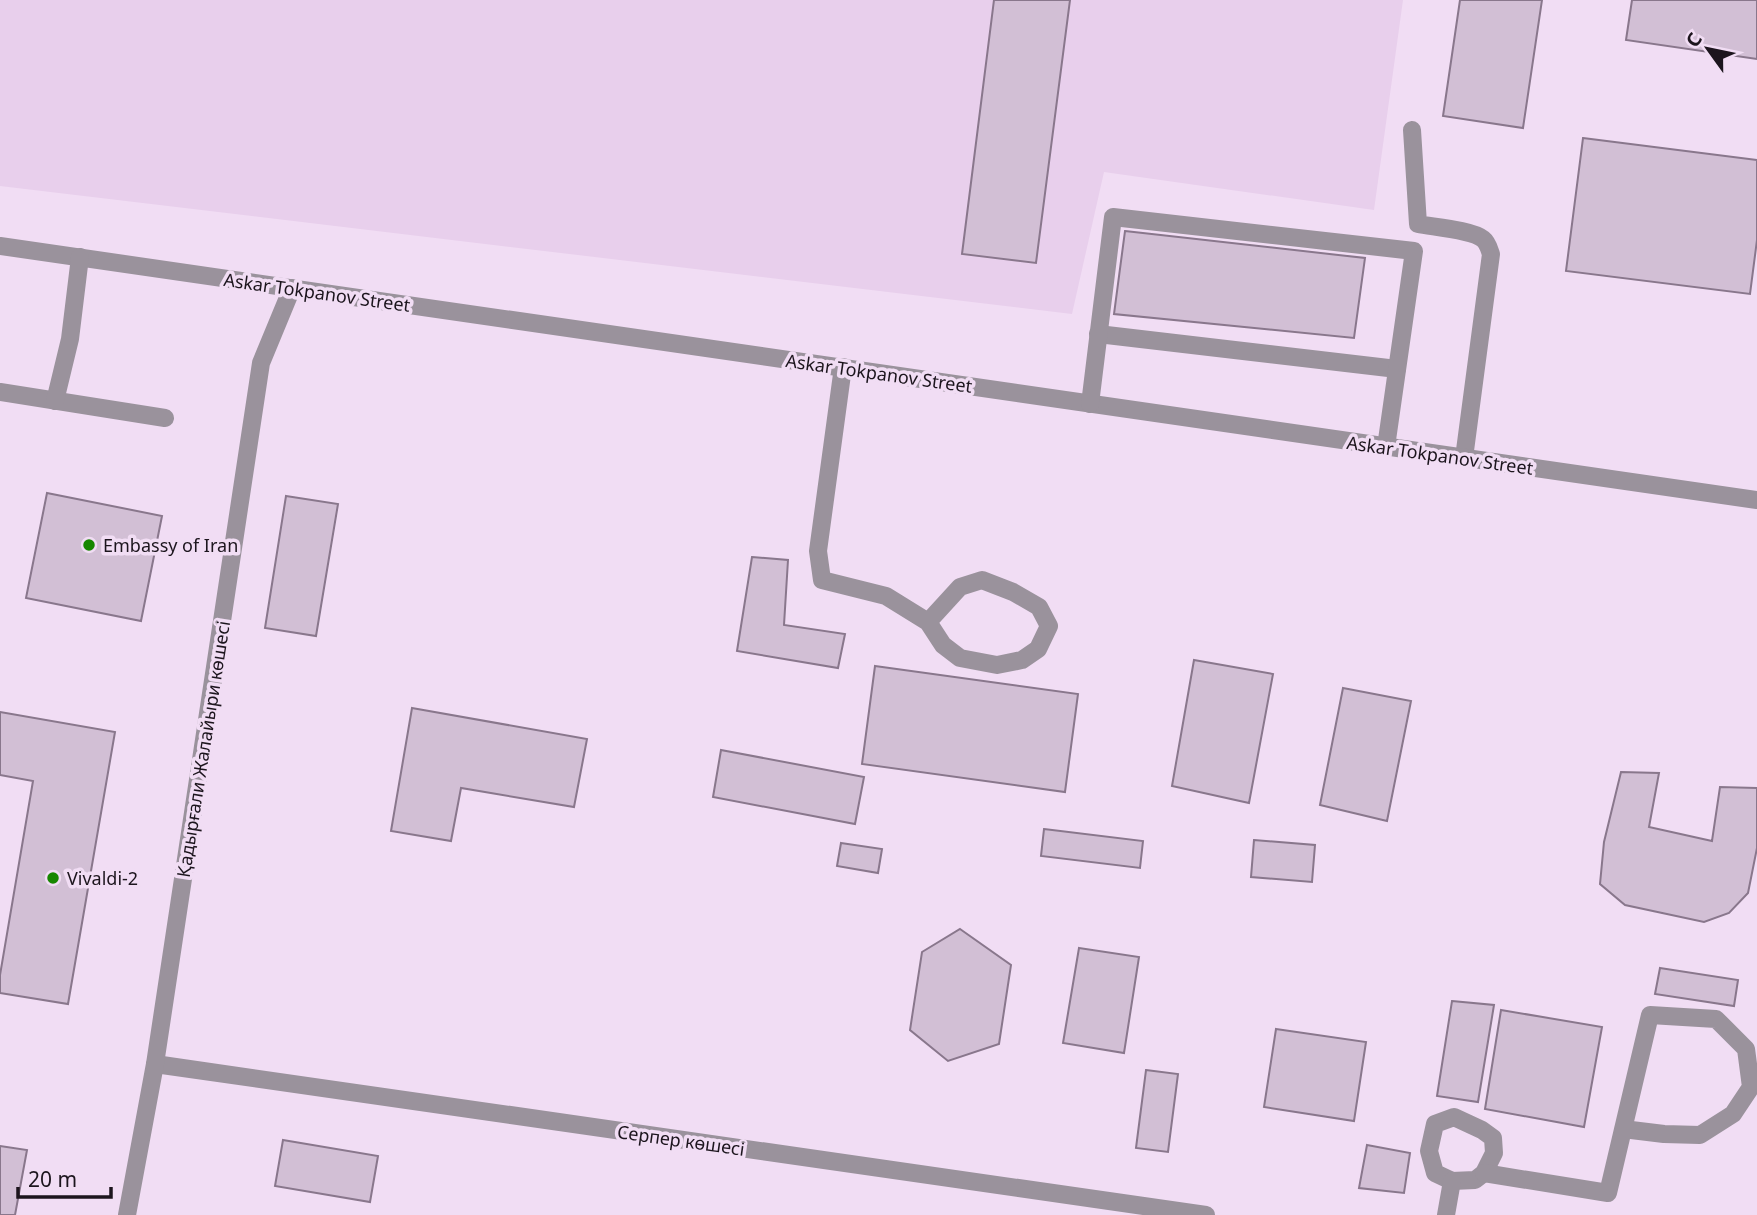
<svg xmlns="http://www.w3.org/2000/svg" width="1757" height="1215" font-family="'Noto Sans',sans-serif">
	<rect width="100%" height="100%" fill="#f1ddf4"/>
	<path fill="#e8cfec" d="M 0,0 L 1403,0 L 1374,210 L 1104,172 L 1072,314 L 0,186 Z"/>
	<g fill="#d2bfd5" stroke="#89778c" stroke-width="2">
		<path d="M 994,0 L 1070,0 L 1036,263 L 962,254 Z"/>
		<path d="M 1460,0 L 1542,0 L 1523,128 L 1443,116 Z"/>
		<path d="M 1632,0 L 1757,0 L 1757,59 L 1626,40 Z"/>
		<path d="M 1583,138 L 1757,160 L 1757,240 L 1750,294 L 1566,271 Z"/>
		<path d="M 1125,231 L 1365,258 L 1354,338 L 1114,314 Z"/>
		<path d="M 47,493 L 162,516 L 141,621 L 26,598 Z"/>
		<path d="M 286,496 L 338,504 L 316,636 L 265,628 Z"/>
		<path d="M 752,557 L 788,560 L 784,625 L 845,634 L 838,668 L 737,651 Z"/>
		<path d="M 1194,660 L 1273,674 L 1249,803 L 1172,786 Z"/>
		<path d="M 875,666 L 1078,694 L 1065,792 L 862,764 Z"/>
		<path d="M 1343,688 L 1411,701 L 1387,821 L 1320,805 Z"/>
		<path d="M 412,708 L 587,739 L 574,807 L 461,788 L 451,841 L 391,831 Z"/>
		<path d="M 0,712 L 115,732 L 68,1004 L 0,993 L 0,975 L 33,781 L 0,775 Z"/>
		<path d="M 721,750 L 864,777 L 855,824 L 713,797 Z"/>
		<path d="M 1621,772 L 1659,773 L 1649,827 L 1712,841 L 1720,787 L 1757,788 L 1757,848 L 1748,893 L 1729,913 L 1704,922 L 1625,905 L 1600,884 L 1604,842 Z"/>
		<path d="M 1044,829 L 1143,841 L 1140,868 L 1041,856 Z"/>
		<path d="M 1254,840 L 1315,845 L 1312,882 L 1251,877 Z"/>
		<path d="M 841,843 L 882,849 L 878,873 L 837,866 Z"/>
		<path d="M 960,929 L 1011,965 L 999,1044 L 948,1061 L 910,1030 L 922,952 Z"/>
		<path d="M 1079,948 L 1139,957 L 1124,1053 L 1063,1043 Z"/>
		<path d="M 1660,968 L 1738,980 L 1734,1006 L 1655,994 Z"/>
		<path d="M 1452,1001 L 1494,1005 L 1478,1102 L 1437,1096 Z"/>
		<path d="M 1501,1010 L 1602,1027 L 1584,1127 L 1485,1109 Z"/>
		<path d="M 1276,1029 L 1366,1042 L 1354,1121 L 1264,1107 Z"/>
		<path d="M 1146,1070 L 1178,1074 L 1168,1152 L 1136,1148 Z"/>
		<path d="M 283,1140 L 378,1156 L 370,1202 L 275,1186 Z"/>
		<path d="M 1367,1145 L 1410,1153 L 1404,1193 L 1359,1188 Z"/>
		<path d="M 0,1146 L 27,1150 L 15,1215 L 0,1215 Z"/>
	</g>
	<g fill="none" stroke-linecap="round" stroke-linejoin="round">
		<g stroke="#9a929c" stroke-width="18">
			<path d="M 1412,130 L 1418,224 C 1433,227 1472,230 1483,239 C 1488,243 1489,249 1491,254 L 1464,458"/>
			<path d="M 0,246 L 1757,500"/>
			<path d="M 1098,334 L 1397,369"/>
			<path d="M 843,367 L 818,551 L 822,580 L 886,596 L 928,622 L 943,645 L 960,658 L 997,665 L 1022,660 L 1038,649 L 1049,626 L 1039,607 L 1013,592 L 982,580 L 960,587 L 928,622"/>
			<path d="M 0,392 L 165,418"/>
			<path d="M 55,401 L 70,339 L 80,257"/>
			<path d="M 1090,404 L 1113,217 L 1414,251 L 1386,447"/>
			<path d="M 155,1064 L 1206,1215"/>
			<path d="M 1454,1117 L 1482,1130 L 1493,1138 L 1494,1153 L 1484,1173 L 1475,1180 L 1452,1181 L 1435,1173 L 1429,1151 L 1435,1124 Z"/>
			<path d="M 1484,1173 L 1608,1193 L 1650,1015 L 1716,1019 L 1746,1049 L 1751,1087 L 1733,1114 L 1700,1135 L 1664,1134 L 1623,1129"/>
			<path d="M 127,1215 L 155,1064 L 261,363 L 292,288"/>
			<path d="M 1446,1215 L 1452,1181"/>
		</g>
	</g>
	<g fill="#178700" stroke="#f1ddf4" stroke-width="2.5">
		<circle cx="89" cy="545" r="7"/>
		<circle cx="53" cy="878" r="7"/>
	</g>
	<g text-anchor="middle" dominant-baseline="central" stroke-width="7" stroke-linejoin="round" paint-order="stroke">
		<g font-size="18" fill="#1c151d" stroke="#f1ddf4">
			<text transform="translate(317 292) rotate(8)">Askar Tokpanov Street</text>
			<text transform="translate(879 373) rotate(8)">Askar Tokpanov Street</text>
			<text transform="translate(1440 455) rotate(8)">Askar Tokpanov Street</text>
			<text transform="translate(203 749) rotate(-81)">Қадырғали Жалайыри көшесі</text>
			<text transform="translate(681 1140) rotate(8)">Серпер көшесі</text>
		</g>
		<g font-size="18" fill="#1c151d" stroke="#f1ddf4" text-anchor="start">
			<text x="103" y="545">Embassy of Iran</text>
			<text x="67" y="878">Vivaldi-2</text>
		</g>
	</g>
	<g transform="translate(1708 49) rotate(303)" stroke="#f1ddf4" stroke-width="5" paint-order="stroke">
	<path d="M0-5L12 26L0 18L-12 26Z" fill="#1c151d"/>
	<text y="-10" font-size="19" font-weight="bold" text-anchor="middle" fill="#1c151d">С</text>
	</g>
	<path d="M18 1187v10h93v-10" fill="none" stroke="#1c151d" stroke-width="3.5"/>
	<text x="28" y="1187" font-size="21" fill="#1c151d" stroke="#f1ddf4" stroke-width="5" paint-order="stroke">20 m</text>
</svg>
